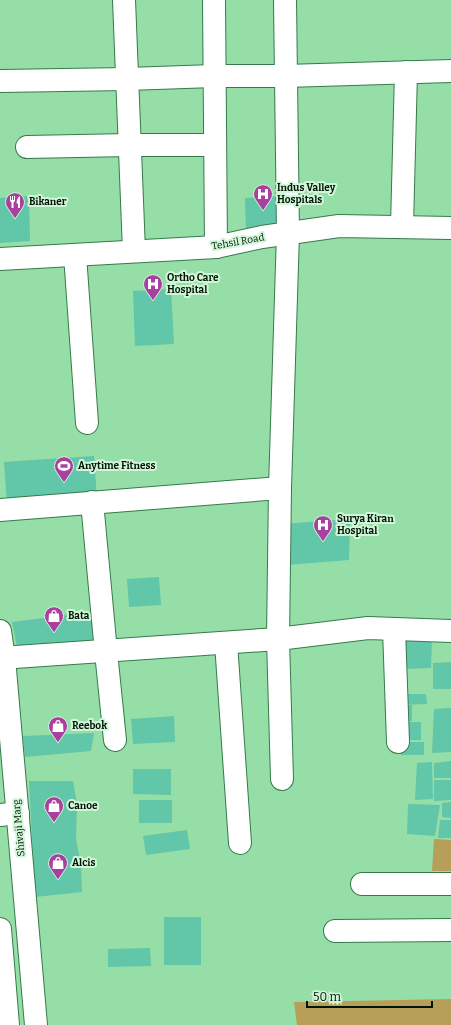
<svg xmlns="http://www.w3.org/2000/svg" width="451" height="1025" font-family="Bitter,serif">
	<rect width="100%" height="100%" fill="#96dea7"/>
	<g fill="#b79f59">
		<path d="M 434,839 L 451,840 L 451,871 L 432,871 Z"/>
		<path d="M 451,999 L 451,1025 L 297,1025 L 294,1002 Z"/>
	</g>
	<g fill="#62c6a8">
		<path d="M 29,196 L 30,241 L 0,243 L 0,198 Z"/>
		<path d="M 276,196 L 278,231 L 246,232 L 245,198 Z"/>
		<path d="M 171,289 L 174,344 L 135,346 L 133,291 Z"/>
		<path d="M 94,456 L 97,498 L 7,504 L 4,462 Z"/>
		<path d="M 350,519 L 349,560 L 286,565 L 282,524 Z"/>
		<path d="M 159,577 L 161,605 L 129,607 L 127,579 Z"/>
		<path d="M 92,612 L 94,643 L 18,652 L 12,622 Z"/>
		<path d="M 432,638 L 431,668 L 402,669 L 400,640 Z"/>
		<path d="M 451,662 L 451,689 L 433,689 L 433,663 Z"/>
		<path d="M 399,694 L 426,694 L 427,704 L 399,705 Z"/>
		<path d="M 412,705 L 412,721 L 400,721 L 400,706 Z"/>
		<path d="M 451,708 L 451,752 L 432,753 L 434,709 Z"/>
		<path d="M 174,716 L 175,742 L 133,744 L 131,719 Z"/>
		<path d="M 399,722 L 421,722 L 421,740 L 400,740 Z"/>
		<path d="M 94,733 L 91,751 L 25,757 L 23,736 Z"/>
		<path d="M 400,742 L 424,742 L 424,755 L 401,755 Z"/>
		<path d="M 451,761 L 451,778 L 434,778 L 434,763 Z"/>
		<path d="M 432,762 L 433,799 L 415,800 L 417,763 Z"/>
		<path d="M 133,769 L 171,769 L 171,795 L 133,794 Z"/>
		<path d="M 434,780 L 451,780 L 451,800 L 434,801 Z"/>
		<path d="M 29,781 L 73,781 L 77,804 L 76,839 L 81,865 L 82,892 L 35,897 Z"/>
		<rect x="139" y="800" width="33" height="23"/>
		<path d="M 451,802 L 451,818 L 442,817 L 442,803 Z"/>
		<path d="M 408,804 L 440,805 L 435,836 L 407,834 Z"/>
		<path d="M 440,820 L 451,820 L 451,838 L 438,838 Z"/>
		<path d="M 187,830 L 190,849 L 146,855 L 143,836 Z"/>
		<rect x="164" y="917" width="37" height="48"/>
		<path d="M 150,948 L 151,966 L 108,967 L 108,949 Z"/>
	</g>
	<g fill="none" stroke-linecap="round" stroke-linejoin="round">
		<defs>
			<g id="minor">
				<path d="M 124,0 L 134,251"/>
				<path d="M 214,0 L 216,247"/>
				<path d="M 0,81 L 127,79 L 214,76 L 286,76 L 451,71"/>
				<path d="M 27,147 L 130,145 L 215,145"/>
				<path d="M 402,226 L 406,72"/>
				<path d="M 75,255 L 87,423"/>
				<path d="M 0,259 L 216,247 L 262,237 L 339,226 L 451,228"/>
				<path d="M 92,502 L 106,652 L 115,740"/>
				<path d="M 0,510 L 280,488"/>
				<path d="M 394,629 L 398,742"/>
				<path d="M 226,643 L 240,843"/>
				<path d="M 0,658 L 278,639 L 368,628 L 451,631"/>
				<path d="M 282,779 L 278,639 L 280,488 L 288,233 L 285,0"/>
				<path d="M 0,815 L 18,813"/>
				<path d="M 362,884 L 451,884"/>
				<path d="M 335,931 L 451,930"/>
			</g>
			<g id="major">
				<path d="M 0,631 L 4,658 L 36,1025"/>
				<path d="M 0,929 L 8,1025"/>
			</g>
		</defs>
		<use href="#minor" stroke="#357b4a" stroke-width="24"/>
		<use href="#major" stroke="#357b4a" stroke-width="24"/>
		<use href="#minor" stroke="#fff" stroke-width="22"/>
		<use href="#major" stroke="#fff" stroke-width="22"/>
	</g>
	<defs>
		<symbol id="hospital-pin" viewBox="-11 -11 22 30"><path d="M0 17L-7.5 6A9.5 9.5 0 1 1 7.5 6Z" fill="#a93fa0" stroke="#d2f6d9"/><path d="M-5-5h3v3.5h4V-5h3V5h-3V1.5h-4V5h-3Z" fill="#fff"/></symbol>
		<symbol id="restaurant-pin" viewBox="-11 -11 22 30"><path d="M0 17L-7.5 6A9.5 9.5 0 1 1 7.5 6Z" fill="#a93fa0" stroke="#d2f6d9"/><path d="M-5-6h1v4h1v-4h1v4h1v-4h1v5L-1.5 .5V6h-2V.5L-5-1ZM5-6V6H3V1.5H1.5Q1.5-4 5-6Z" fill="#fff"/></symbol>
		<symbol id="stadium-pin" viewBox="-11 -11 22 30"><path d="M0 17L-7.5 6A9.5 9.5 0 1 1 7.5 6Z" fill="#a93fa0" stroke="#d2f6d9"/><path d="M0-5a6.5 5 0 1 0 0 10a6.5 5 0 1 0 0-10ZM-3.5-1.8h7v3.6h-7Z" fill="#fff"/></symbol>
		<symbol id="shop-pin" viewBox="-11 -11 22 30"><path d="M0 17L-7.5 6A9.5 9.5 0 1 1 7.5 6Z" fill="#a93fa0" stroke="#d2f6d9"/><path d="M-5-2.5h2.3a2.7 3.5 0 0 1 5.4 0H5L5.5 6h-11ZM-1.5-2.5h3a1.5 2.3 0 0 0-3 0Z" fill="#fff"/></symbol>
	</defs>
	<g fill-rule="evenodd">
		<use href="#hospital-pin" x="252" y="183" width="22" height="30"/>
		<use href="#restaurant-pin" x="4" y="191" width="22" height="30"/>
		<use href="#hospital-pin" x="142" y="273" width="22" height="30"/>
		<use href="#stadium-pin" x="53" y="455" width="22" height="30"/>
		<use href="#hospital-pin" x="312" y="514" width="22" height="30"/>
		<use href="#shop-pin" x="43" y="605" width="22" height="30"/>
		<use href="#shop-pin" x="47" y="715" width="22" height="30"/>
		<use href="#shop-pin" x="43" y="795" width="22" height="30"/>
		<use href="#shop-pin" x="47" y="852" width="22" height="30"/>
	</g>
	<g text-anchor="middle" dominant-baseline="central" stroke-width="4" stroke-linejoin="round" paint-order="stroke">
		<g font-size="10" font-weight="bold" fill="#001604" stroke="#d2f6d9" text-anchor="start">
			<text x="277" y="188">Indus Valley<tspan x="277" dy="12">Hospitals</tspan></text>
			<text x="29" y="202">Bikaner</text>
			<text x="167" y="278">Ortho Care<tspan x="167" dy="12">Hospital</tspan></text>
			<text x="78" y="466">Anytime Fitness</text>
			<text x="337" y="519">Surya Kiran<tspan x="337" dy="12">Hospital</tspan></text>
			<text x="68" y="616">Bata</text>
			<text x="72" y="726">Reebok</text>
			<text x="68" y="806">Canoe</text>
			<text x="72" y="863">Alcis</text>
		</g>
		<g font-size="10" fill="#001604" stroke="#d2f6d9">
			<text transform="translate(238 242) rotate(-10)">Tehsil Road</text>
			<text transform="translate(19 828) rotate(-95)">Shivaji Marg</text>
		</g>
	</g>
	<path d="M307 1001v6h125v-6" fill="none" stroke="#001604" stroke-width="2"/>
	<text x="313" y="1001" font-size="12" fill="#001604" stroke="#d2f6d9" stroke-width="3" paint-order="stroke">50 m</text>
</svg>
